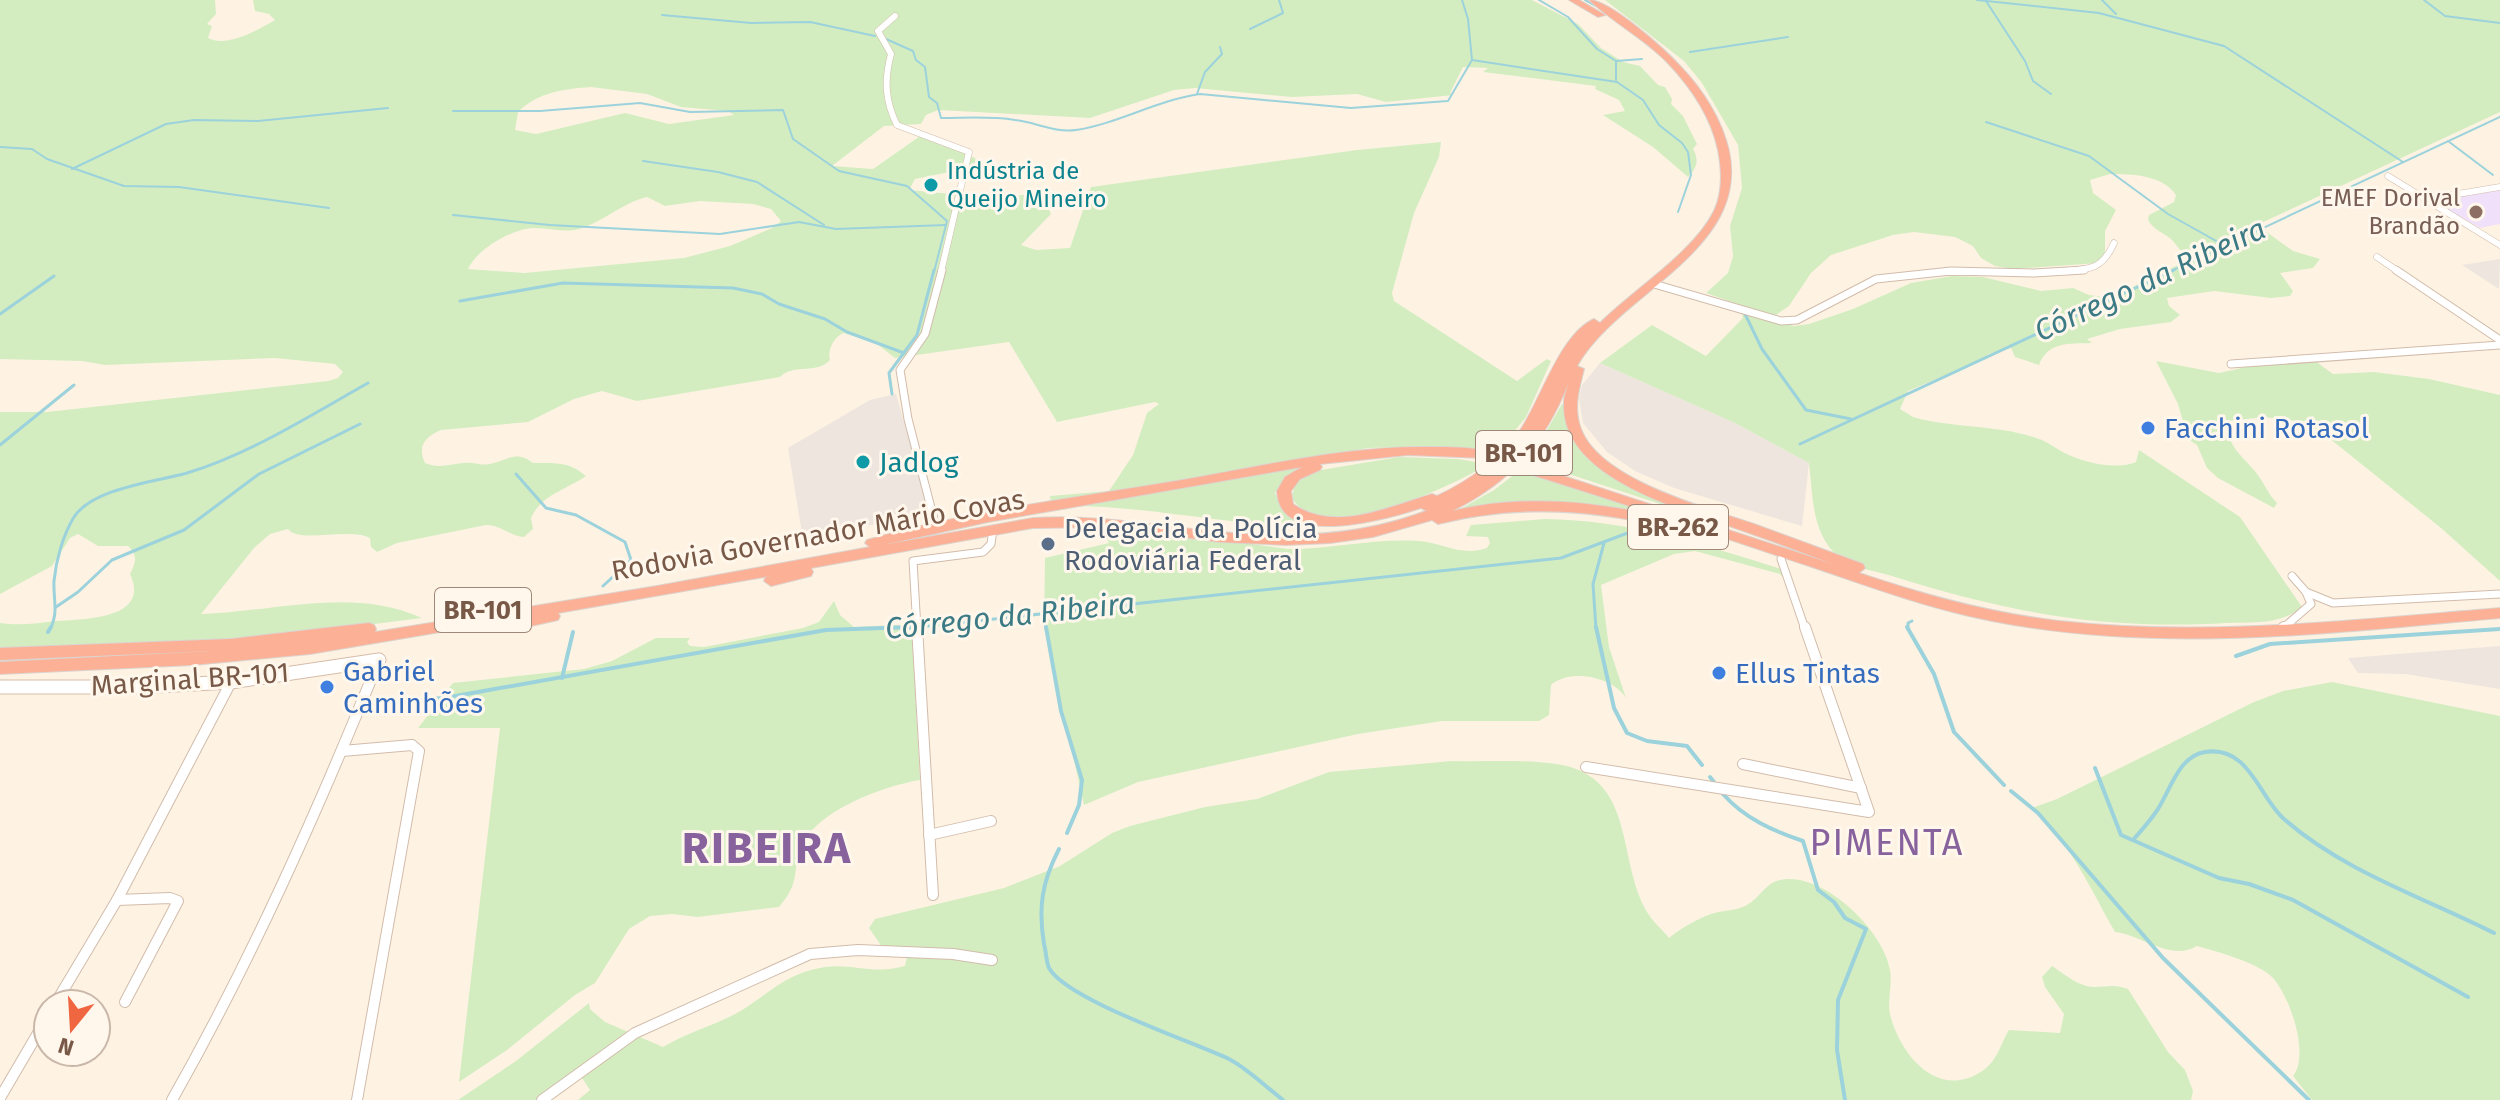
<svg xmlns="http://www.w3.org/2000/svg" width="2500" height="1100" font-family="'Fira Sans',sans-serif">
	<rect width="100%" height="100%" fill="#fef3e3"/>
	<g fill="#ede5de">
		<path d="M 2500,259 L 2499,289 L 2462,265 Z"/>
		<path d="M 1600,363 L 1735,423 L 1809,463 L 1802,526 L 1674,488 L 1635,471 L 1607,452 L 1583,423 L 1579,398 L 1582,385 Z"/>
		<path d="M 896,394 L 930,513 L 803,539 L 788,448 L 870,400 Z"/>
		<path d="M 2500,646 L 2500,689 L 2405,674 L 2358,673 L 2348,658 Z"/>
	</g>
	<path fill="#f0e0fa" d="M 2500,189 L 2500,224 L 2480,228 L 2433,201 Z"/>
	<g fill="#d3edc1" fill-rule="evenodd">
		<path d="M 0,0 L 215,0 L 216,14 L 207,24 L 212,26 L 208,38 C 227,48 258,30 275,20 L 269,14 L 255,11 L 253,0 L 1532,0 L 1578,24 L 1601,48 L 1623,62 L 1640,66 L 1658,85 L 1665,87 L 1672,99 L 1671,104 L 1683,116 L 1697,144 L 1693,149 C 1700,161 1696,169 1688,177 L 1653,147 L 1603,115 L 1625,111 L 1619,100 L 1595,89 L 1596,86 L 1483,72 L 1488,68 L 1463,67 L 1450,93 L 1453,95 L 1386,102 L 1357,94 L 1292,97 L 1195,88 L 1174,90 L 1090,118 L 938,110 L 926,115 L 921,124 L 884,126 L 832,166 L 873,169 L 923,134 L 979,160 L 974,167 L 915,179 L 909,190 L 994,198 L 1041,193 L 1051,214 L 1021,245 L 1036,250 L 1070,248 L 1091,187 L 1357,150 L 1441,142 L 1439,157 L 1414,213 L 1392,293 L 1394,301 L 1517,381 L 1547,359 L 1551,361 L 1526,417 L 1496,454 L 1437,446 L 1369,448 L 1051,503 L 1050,496 L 1109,491 L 1133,455 L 1147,413 L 1159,404 L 1155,402 L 1057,422 L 1009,342 L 895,358 L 877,344 L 844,333 C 834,336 827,351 830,360 C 816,375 794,363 780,377 L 637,401 L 602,391 L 574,399 L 528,422 L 441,430 C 425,437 417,446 425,463 C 439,469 449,464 464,463 C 473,462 481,466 490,464 C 508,460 516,450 533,463 C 554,463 569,461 586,476 C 566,490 542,494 531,518 L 533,529 L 524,537 C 510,536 501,525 486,525 L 397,543 L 377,552 L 371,547 L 370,538 C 348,527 299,544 288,529 L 270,534 L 254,548 L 201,614 C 274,612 352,586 422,618 L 245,640 L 0,648 L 0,623 C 19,626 38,623 57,621 C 85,619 151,619 130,574 C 136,562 138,556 128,546 L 98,546 L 78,534 L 70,538 L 52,566 L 0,594 L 0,412 L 47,412 L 328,381 L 338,378 L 343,372 L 335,364 L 275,358 L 105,365 L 82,361 L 0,359 ZM 591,87 L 647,94 L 681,107 L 728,111 L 734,115 L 669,124 L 625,113 L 536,134 L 515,130 L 518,112 C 538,92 564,89 591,87 ZM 647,197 L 665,206 L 700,201 L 753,204 L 771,209 L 781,221 L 772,228 L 730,246 L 684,258 L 524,273 L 468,269 C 477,249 513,228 535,228 C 550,228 565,233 579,229 C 603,222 622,203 647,197 Z"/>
		<path d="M 1605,0 L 2500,0 L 2500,112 L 2257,225 L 2293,251 L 2320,259 L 2313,268 L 2280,273 L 2293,291 L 2290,296 L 2271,298 L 2214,291 L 2167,298 L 2169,306 L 2180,315 L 2171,322 L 2120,329 L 2087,339 L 2092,343 C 2069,344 2048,341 2039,365 L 2015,357 L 2011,348 L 1989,354 L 1981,360 L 1908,391 L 1900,409 L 1913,417 C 1954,429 2001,424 2042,440 C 2051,444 2059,451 2069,455 C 2086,463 2118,470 2136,462 L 2139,450 L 2240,517 L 2302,607 C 2281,625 2254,622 2227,623 C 2103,630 2009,613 1892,576 C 1876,571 1853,568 1840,558 C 1811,535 1813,496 1809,463 L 1735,423 L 1600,363 L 1652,325 L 1706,356 L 1743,318 L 1740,305 L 1706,293 L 1728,273 L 1733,256 L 1730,226 L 1742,188 L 1738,145 L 1702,83 L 1684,61 ZM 2110,174 C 2132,174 2163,175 2176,195 L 2174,202 L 2149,215 L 2148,220 C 2154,230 2162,232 2171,239 C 2177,245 2180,252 2190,259 L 2110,298 L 2089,295 L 2073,288 L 2041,291 L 1983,277 L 1952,276 L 1911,283 L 1853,309 L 1809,324 L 1794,326 L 1778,321 L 1776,315 L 1789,306 L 1811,273 L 1831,255 L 1893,235 L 1914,232 L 1955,237 L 1973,246 L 1981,258 L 1995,266 L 2013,269 L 2098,263 L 2105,254 L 2105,231 L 2116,210 L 2093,193 L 2090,180 Z"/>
		<path d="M 2300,355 L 2307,355 L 2333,374 L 2374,372 L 2429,379 L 2500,395 L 2500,581 L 2441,528 L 2319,430 L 2296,421 L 2264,417 L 2228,421 C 2227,446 2239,453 2254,470 C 2263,480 2267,493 2277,503 L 2274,508 L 2218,478 L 2207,468 L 2197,445 L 2188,439 L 2178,404 L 2156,361 L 2219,373 Z"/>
		<path d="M 1562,404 L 1566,404 L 1571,428 L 1623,484 L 1661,502 L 1758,536 L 1529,461 Z"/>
		<path d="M 1399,457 L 1458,459 L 1488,464 C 1454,486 1320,548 1292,498 L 1295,482 L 1321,470 Z"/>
		<path d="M 1310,464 L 1285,476 L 1275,493 L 1283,511 L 1311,526 C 1229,526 1151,506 1070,506 Z"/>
		<path d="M 1520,470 L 1757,547 L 1757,549 L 1654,517 L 1595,506 L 1455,512 L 1494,490 Z"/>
		<path d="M 1545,519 C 1631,520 1707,546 1788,571 L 1788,583 L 1780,574 L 1695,551 L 1674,554 L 1601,585 L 1609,647 L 1626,698 C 1613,677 1570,668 1551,685 L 1549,715 L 1539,721 L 1442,721 L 1358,734 L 1138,782 L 1084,805 L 1044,626 L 1045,558 L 1109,543 L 1100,527 L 1119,526 L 1288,549 C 1332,549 1376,538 1419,541 C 1444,543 1461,557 1487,548 L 1490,543 L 1488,537 L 1466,536 L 1471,525 Z"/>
		<path d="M 834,601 L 840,615 L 854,627 L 898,625 L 912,636 L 920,780 C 884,786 813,811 800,850 C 792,876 800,882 779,907 L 698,917 L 672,914 L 650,916 L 629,929 L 595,983 L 575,995 L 507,1050 L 459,1082 L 500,728 L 418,728 L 453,683 L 584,669 L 612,661 L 656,638 L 690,638 L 687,642 L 690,646 L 704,647 L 803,628 L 819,622 Z"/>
		<path d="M 2332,682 L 2500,716 L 2500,1100 L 2312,1100 L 2293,1076 C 2310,1055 2290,996 2272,977 C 2256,962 2218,952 2197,946 C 2171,962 2142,935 2115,932 C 2090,888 2070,842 2032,808 L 2057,799 L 2254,702 L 2283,691 Z"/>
		<path d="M 1452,761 C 1486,762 1522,759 1556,764 C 1639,776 1615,863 1649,915 C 1654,923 1663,930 1669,938 C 1681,928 1697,919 1711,914 C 1723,910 1736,911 1747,905 C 1760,898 1765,883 1780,880 C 1823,871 1883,930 1890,970 C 1893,985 1886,1002 1891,1018 C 1902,1056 1937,1098 1979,1073 C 1998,1062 1999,1046 2009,1030 L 2060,1033 L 2064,1014 L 2045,987 L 2042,977 L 2052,966 C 2065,974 2078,987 2095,987 C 2111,987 2111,984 2128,989 L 2168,1052 L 2185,1070 L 2193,1091 L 2191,1100 L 578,1100 L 590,1090 L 580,1075 L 540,1100 L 458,1100 L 516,1061 L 589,1003 L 590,1009 L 605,1022 L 663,1047 C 686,1033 713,1026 737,1013 C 768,995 785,973 825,967 C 853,963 873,975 905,966 L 907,957 L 882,947 L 869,928 L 875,919 L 1004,888 L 1060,866 L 1112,833 L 1130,826 L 1205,807 L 1257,799 L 1329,772 Z"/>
	</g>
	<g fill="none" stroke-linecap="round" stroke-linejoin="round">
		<g stroke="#9cd2db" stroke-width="2">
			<path d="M 1539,0 L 1568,17 L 1597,49 L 1616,61 L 1642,59"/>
			<path d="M 1585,0 L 1596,6"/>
			<path d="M 1977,0 L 2099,13 L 2224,46 L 2403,162"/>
			<path d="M 2102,0 L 2116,14"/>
			<path d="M 2424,0 L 2445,16 L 2500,23"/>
			<path d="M 1986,1 L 2025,61 L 2033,81 L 2051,94"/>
			<path d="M 662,15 L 751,23 L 810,22 L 875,36"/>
			<path d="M 1250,29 L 1283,13 L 1279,0"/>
			<path d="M 886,39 L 913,51 L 916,60 L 925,67 L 929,97 L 937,103 L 941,118 C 966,118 990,116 1015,120 C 1035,122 1054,133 1076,130 C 1117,124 1157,100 1200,94 L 1351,108 L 1448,101 L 1472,60 L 1468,19 L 1462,0"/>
			<path d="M 1690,52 L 1788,37"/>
			<path d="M 1472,60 L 1617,82 L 1643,100 L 1659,125 L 1682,143 L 1688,152 L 1691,175 L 1678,212"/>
			<path d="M 1616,61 L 1616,80"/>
			<path d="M 1197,94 L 1205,72 L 1222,54 L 1220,47"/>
			<path d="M 453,111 L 540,111 L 640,103 L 690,112 L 783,110 L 793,139 L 839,171 L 907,186 L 947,221 L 934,272"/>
			<path d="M 1986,122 L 2089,156 L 2168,214 L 2227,247"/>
			<path d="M 2448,141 L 2493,175"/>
			<path d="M 0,147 L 32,149 L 47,159 L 124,186 L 179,187 L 329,208"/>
			<path d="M 643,161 L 718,172 L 757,182 L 824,225"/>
			<path d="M 72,169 L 166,124 L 194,120 L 258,121 L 388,108"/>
			<path d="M 453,215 L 550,225 L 720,234 L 799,222 L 836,229 L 946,225"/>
			<path d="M 2169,272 L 2500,117"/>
		</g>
		<g stroke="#9cd2db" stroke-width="3">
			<path d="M 460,301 L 563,283 L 733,288 L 762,294 L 779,304 L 825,319 L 847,332 L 904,353"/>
			<path d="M 0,314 L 54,276"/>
			<path d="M 1745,314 L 1762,349 L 1806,410 L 1851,419"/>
			<path d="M 892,394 L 889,373 L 917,335 L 934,270"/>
			<path d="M 1800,444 L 2174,270"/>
			<path d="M 0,445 L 74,385"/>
			<path d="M 516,474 L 546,508 L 576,515 L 625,542 L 631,560 L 603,586"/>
			<path d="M 56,607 L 78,592 L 112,560 L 184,530 L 259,474 L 360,424"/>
			<path d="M 1043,612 L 1046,629"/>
			<path d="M 50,629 C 59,613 53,598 54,581 C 56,560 63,535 74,517 C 93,488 155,482 187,473 C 250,454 311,415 368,383"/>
			<path d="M 901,629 L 1561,558 L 1633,531 L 1647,522"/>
			<path d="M 1596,629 L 1593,584 L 1604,543"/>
			<path d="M 1908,629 L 1908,623 L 1912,621"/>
		</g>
		<g stroke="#9cd2db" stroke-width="4">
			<path d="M 1046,627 L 1061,711 L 1082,780 L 1079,805 L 1067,833"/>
			<path d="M 1596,627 L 1614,708 L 1627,733 L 1647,741 L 1687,746 L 1702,765"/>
			<path d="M 1907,627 L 1934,674 L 1954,732 L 2004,785"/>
			<path d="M 48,632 L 51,627"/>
			<path d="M 2236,656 L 2270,644 L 2500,629"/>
			<path d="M 562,678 L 573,632"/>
			<path d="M 369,707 L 450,697 L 826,630 L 912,627"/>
			<path d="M 2095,768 L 2121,835 L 2219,878 L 2249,884 L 2293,900 L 2468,997"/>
			<path d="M 1710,777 L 1714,782"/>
			<path d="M 2011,791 L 2038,813 L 2163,958 L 2309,1100"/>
			<path d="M 1723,794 C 1744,818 1773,831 1803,841 L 1818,890 L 1834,902 L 1845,918 L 1866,929 L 1838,1000 L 1837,1050 L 1845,1100"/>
			<path d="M 2133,840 C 2141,831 2149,822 2156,812 C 2170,792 2178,756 2205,752 C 2249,745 2259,797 2284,819 C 2343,871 2425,898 2494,933"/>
			<path d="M 1059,849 C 1042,882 1038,907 1044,944 C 1046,951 1046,961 1049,968 C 1067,1000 1191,1041 1229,1059 C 1248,1069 1266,1087 1283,1100"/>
		</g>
		<defs>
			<g id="street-far2">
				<path d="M 895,16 L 878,31 L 891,54 C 884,80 885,101 897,125 L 969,152 L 941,272"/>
				<path d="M 2388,176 L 2500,245"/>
				<path d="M 2428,199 L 2500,187"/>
				<path d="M 2377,257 L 2399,272"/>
				<path d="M 1946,272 L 1973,272"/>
				<path d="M 2055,272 C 2085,269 2101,273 2114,243"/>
			</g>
			<g id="street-far1">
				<path d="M 2396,270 L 2500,340"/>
				<path d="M 1654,284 L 1781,321 L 1797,320 L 1876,279 L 1951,271 L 2034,273 L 2084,270"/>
				<path d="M 2231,364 L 2500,345"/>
				<path d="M 936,527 L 908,419 L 900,370 L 925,334 L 942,270"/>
				<path d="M 1781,559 L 1805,629"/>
				<path d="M 2306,592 L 2333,603 L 2500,594"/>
				<path d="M 917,629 L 913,561 L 983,552 L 991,544 L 993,529"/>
				<path d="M 2282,629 L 2311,604 L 2306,592 L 2292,576"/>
			</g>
			<g id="street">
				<path d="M 917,627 L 933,895"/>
				<path d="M 2282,629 L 2284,627"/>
				<path d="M 342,751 L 412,745 L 419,751 L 357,1100"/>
				<path d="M 1743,764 L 1861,788"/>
				<path d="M 1586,767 L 1869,812 L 1805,627"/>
				<path d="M 929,835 L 991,821"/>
				<path d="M 117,900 L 170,898 L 178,901 L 125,1002"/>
				<path d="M 55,1004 L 117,900 L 231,682"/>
				<path d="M 0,1098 L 48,1016"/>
				<path d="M 172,1100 C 252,959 318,810 379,660"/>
				<path d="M 542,1100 L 635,1033 L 810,954 L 858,950 L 953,954 L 992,960"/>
			</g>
			<path id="secondary" d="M 0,687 L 139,687 L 231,682 L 379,660"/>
			<g id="highway">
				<path d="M 1569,0 L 1579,0 L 1605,15 L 1598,17 Z"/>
				<path d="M 1589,0 C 1610,0 1666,50 1681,67 C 1703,90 1722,120 1729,151 C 1750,251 1619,292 1577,366 L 1584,369 C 1579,389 1573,408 1581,429 C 1600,480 1707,508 1754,524 C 1790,537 1827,551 1863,564 L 1865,568 L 1859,573 C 1924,595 1990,613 2059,621 C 2206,637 2353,620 2500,608 L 2500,618 C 2331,633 2160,654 1992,621 C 1930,609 1871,587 1812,567 C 1718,536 1624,503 1529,474 L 1527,471 L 1529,468 L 1539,468 L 1833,564 C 1799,551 1764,538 1729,526 C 1675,507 1560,476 1564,402 C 1564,396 1567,389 1568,384 C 1544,444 1511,482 1452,511 C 1523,494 1593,501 1663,517 L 1670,522 L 1668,525 L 1663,527 C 1587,508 1514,505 1438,524 L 1432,520 L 1373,537 L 1330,543 L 1286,545 L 1220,542 L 1104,527 L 1033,528 L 811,568 L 813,572 L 811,576 L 771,586 L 764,581 L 766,577 L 776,575 L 558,613 L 560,616 L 558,620 L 522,628 L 517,627 L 515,623 L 517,619 L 310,654 L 193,665 L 0,674 L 0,662 L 213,651 L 0,660 L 0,648 L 231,639 L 369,623 L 374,625 L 376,629 L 375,632 L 657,586 L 870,547 L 865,543 L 867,540 C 970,510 1077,498 1182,480 C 1264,466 1345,446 1428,447 C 1448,447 1469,447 1489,451 L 1491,454 L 1489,457 L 1484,458 L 1408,455 L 1320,464 L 1322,467 L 1320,470 L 1300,479 L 1291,491 L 1293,504 C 1334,533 1389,507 1432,494 L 1437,496 C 1469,481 1498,460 1519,432 C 1541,401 1559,335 1594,319 L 1600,323 C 1633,290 1694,252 1714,211 C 1723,192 1722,170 1718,150 C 1711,116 1690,86 1666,61 C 1643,38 1613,22 1589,0 ZM 1302,467 L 1285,477 L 1277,491 C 1279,551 1390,518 1421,508 L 1427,511 L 1431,509 C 1364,536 1292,539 1221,532 C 1158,526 1097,514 1033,518 L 883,545 L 988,522 Z"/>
			</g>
		</defs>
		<use href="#street-far2" stroke="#d2bcab" stroke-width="7"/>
		<use href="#street-far1" stroke="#d2bcab" stroke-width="9"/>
		<use href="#street" stroke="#d2bcab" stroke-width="12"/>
		<use href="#secondary" stroke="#d6bca9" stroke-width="15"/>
		<use href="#highway" stroke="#dcd4cf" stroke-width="2"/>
		<use href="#street-far2" stroke="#fff" stroke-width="6"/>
		<use href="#street-far1" stroke="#fff" stroke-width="7"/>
		<use href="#street" stroke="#fff" stroke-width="10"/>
		<use href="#secondary" stroke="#fff" stroke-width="13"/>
		<use href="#highway" fill="#fcb096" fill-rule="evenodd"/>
		<defs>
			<path id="highway-bridge" d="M 1484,454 L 1535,466"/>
		</defs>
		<use href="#highway-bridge" stroke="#dcd4cf" stroke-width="15" stroke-linecap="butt"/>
		<use href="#highway-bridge" stroke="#fcb096" stroke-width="13"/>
	</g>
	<g fill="#0f9aa8" stroke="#fff7eb" stroke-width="3">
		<circle cx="931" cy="185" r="8"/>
		<circle cx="863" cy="462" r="8"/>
	</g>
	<circle fill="#8d6e63" stroke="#fff7eb" stroke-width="3" cx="2476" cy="212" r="8"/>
	<g fill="#3f7fe0" stroke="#fff7eb" stroke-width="3">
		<circle cx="2148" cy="428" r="8"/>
		<circle cx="1719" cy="673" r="8"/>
		<circle cx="327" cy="687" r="8"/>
	</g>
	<circle fill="#5c6f8a" stroke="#fff7eb" stroke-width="3" cx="1048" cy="544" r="8"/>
	<g text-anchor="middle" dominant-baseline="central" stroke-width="6" stroke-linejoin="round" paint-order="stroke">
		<g font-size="24" fill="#0d838f" stroke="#fff7eb" text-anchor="start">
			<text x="947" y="171">Indústria de<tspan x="947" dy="28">Queijo Mineiro</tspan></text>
		</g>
		<g font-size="24" fill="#785e54" stroke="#fff7eb" text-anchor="end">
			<text x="2460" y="198">EMEF Dorival<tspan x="2460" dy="28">Brandão</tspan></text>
		</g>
		<g fill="#fff7eb" stroke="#a08878" stroke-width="2">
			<rect x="1476" y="431" width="96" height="44" rx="6"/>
			<rect x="1628" y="505" width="100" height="44" rx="6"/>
			<rect x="435" y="588" width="96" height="44" rx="6"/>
		</g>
		<g font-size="26" font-weight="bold" fill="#785847">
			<text x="1524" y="453">BR-101</text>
			<text x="1678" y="527">BR-262</text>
			<text x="483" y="610">BR-101</text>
		</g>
		<g font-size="28" fill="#366cbe" stroke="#fff7eb" text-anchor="start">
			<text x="2164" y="428">Facchini Rotasol</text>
			<text x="343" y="671">Gabriel<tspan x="343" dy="32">Caminhões</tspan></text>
			<text x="1735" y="673">Ellus Tintas</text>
		</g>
		<g font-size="28" fill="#0d838f" stroke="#fff7eb" text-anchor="start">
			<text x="879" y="462">Jadlog</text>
		</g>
		<g font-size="28" fill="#4e5e75" stroke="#fff7eb" text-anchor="start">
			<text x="1064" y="528">Delegacia da Polícia<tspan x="1064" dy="32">Rodoviária Federal</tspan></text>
		</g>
		<g font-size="28" fill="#785847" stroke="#fff7eb">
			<text transform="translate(818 535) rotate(-10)">Rodovia Governador Mário Covas</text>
			<text transform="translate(190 679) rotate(-4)">Marginal BR-101</text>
		</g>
		<g font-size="30" font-style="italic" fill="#3c7b86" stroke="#fff7eb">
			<text transform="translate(2150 280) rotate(-25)">Córrego da Ribeira</text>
			<text transform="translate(1010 616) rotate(-6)">Córrego da Ribeira</text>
		</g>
		<g font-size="36" letter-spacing="2" fill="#88629c" stroke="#fff7eb">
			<text x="1887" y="843">PIMENTA</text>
		</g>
		<g font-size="44" font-weight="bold" letter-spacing="2" fill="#88629c" stroke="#fff7eb">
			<text x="767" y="848">RIBEIRA</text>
		</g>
	</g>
	<g transform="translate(72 1028) rotate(198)"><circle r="38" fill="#fff7eb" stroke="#c9b7a9" stroke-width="2"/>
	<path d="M0-6L14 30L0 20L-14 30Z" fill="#f06640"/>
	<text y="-12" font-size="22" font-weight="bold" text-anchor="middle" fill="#785847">N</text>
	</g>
</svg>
